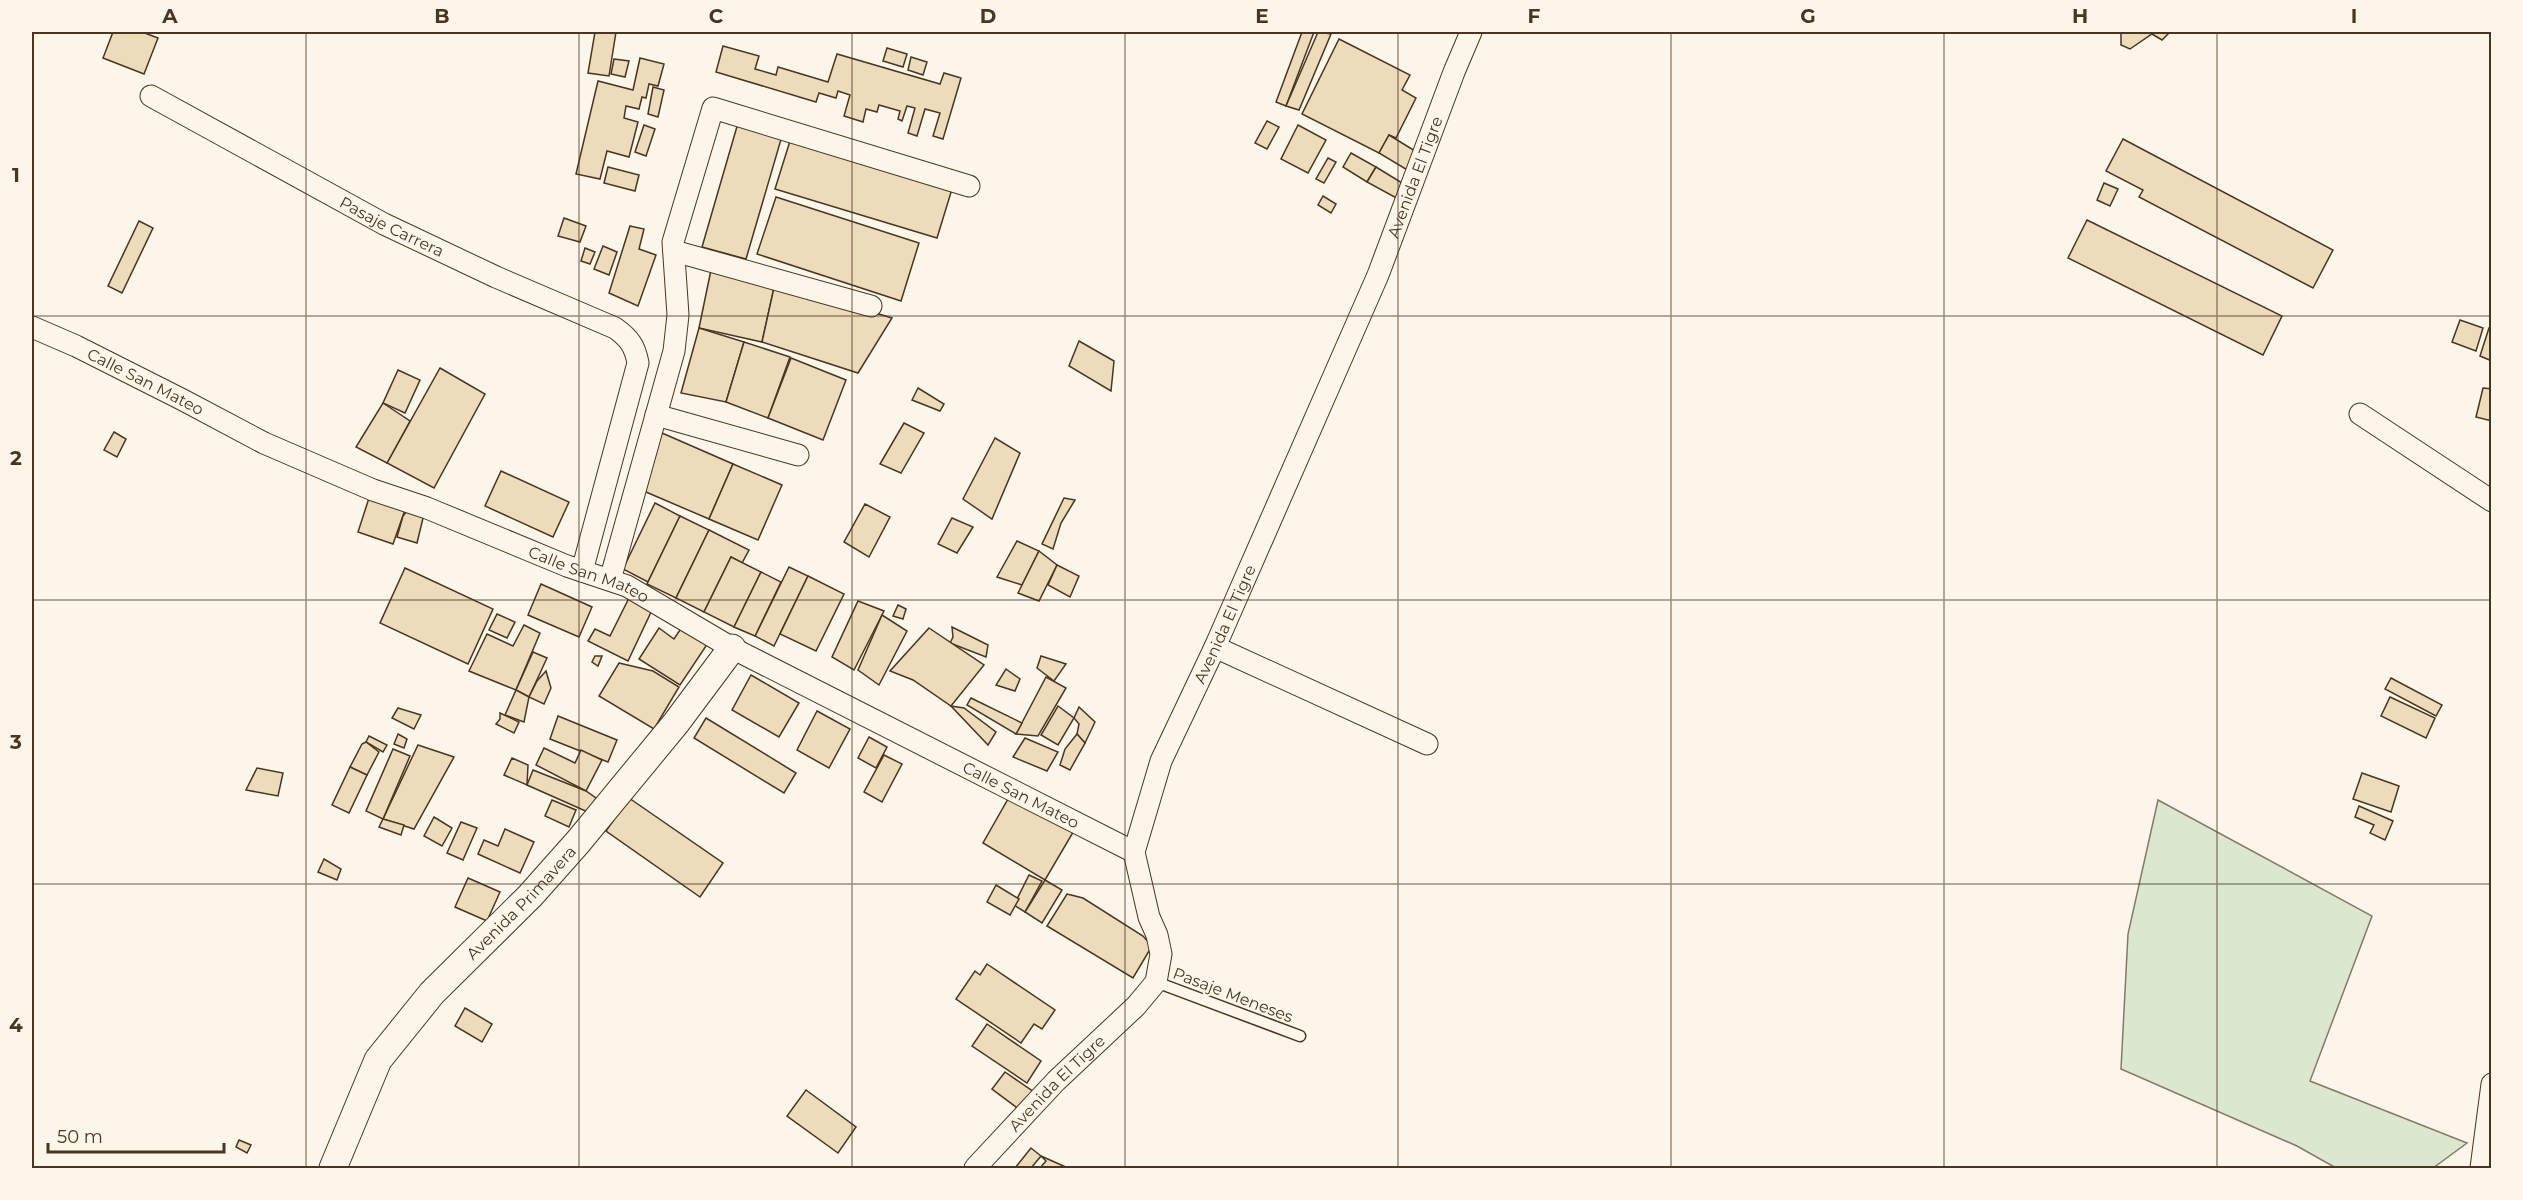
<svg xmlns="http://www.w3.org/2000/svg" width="2523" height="1200" font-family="Montserrat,sans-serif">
	<rect width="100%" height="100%" fill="#fbf6e9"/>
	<path fill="#dce7d0" stroke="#887966" stroke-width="1.5" d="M 2158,800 L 2372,916 L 2310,1081 L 2467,1143 L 2433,1168 L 2336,1168 L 2297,1146 L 2121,1069 L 2128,934 Z"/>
	<g fill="#ecdcbc" stroke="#4a3520" stroke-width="1.5">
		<path d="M 113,32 L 142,32 L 158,38 L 144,74 L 103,58 Z"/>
		<path d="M 595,32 L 616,32 L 609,76 L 588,73 Z"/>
		<path d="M 1302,32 L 1314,32 L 1286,106 L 1276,102 Z"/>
		<path d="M 1318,32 L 1331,34 L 1299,110 L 1286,106 Z"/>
		<path d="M 2121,32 L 2170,32 L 2162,40 L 2152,34 L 2130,49 L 2121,45 Z"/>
		<path d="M 1339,39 L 1410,75 L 1402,90 L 1416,98 L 1396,138 L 1389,135 L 1379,153 L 1302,114 Z"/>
		<path d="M 723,46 L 759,56 L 755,69 L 776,75 L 778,67 L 828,82 L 837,54 L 940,84 L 944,73 L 961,78 L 943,139 L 933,136 L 940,113 L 925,109 L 917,136 L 908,133 L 915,108 L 907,106 L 902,121 L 898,119 L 900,111 L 879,105 L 877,112 L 866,109 L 863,122 L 844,116 L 850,95 L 838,91 L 836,98 L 819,93 L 816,102 L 716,72 Z"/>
		<path d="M 887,48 L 907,54 L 903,67 L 883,61 Z"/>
		<path d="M 911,57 L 927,62 L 923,75 L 908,70 Z"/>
		<path d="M 640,58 L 664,64 L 658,86 L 649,84 L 646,98 L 642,97 L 639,109 L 626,106 L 624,118 L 638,122 L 629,157 L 607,151 L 600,179 L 576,174 L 598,81 L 633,90 Z"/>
		<path d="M 614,59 L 629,61 L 625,77 L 611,74 Z"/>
		<path d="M 653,87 L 664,90 L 658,117 L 648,114 Z"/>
		<path d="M 1267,121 L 1279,127 L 1267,149 L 1255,143 Z"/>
		<path d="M 738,123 L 782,136 L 746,259 L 702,247 Z"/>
		<path d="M 644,125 L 655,129 L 646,156 L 635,152 Z"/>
		<path d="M 1298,125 L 1326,140 L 1308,173 L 1281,159 Z"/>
		<path d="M 1389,135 L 1420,154 L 1409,171 L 1379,153 Z"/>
		<path d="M 2123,139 L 2333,250 L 2313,288 L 2139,197 L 2143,190 L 2106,171 Z"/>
		<path d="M 790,141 L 952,189 L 937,238 L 775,189 Z"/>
		<path d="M 1351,153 L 1376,167 L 1367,182 L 1343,167 Z"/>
		<path d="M 1328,158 L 1336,162 L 1324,183 L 1316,179 Z"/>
		<path d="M 608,167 L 639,175 L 635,191 L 604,183 Z"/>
		<path d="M 1376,167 L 1407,186 L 1400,200 L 1367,182 Z"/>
		<path d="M 2104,183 L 2118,189 L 2110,206 L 2097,200 Z"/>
		<path d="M 1323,196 L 1336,204 L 1331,213 L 1318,205 Z"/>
		<path d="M 776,197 L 919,243 L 901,301 L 757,254 Z"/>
		<path d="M 564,218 L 586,226 L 580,242 L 558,236 Z"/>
		<path d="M 2087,220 L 2282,316 L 2263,355 L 2068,258 Z"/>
		<path d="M 139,221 L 153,228 L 122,293 L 108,286 Z"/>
		<path d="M 630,226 L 644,229 L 639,249 L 656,255 L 638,306 L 609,293 Z"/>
		<path d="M 603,246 L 617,252 L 609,275 L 594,269 Z"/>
		<path d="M 585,248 L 595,252 L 590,264 L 581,261 Z"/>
		<path d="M 711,270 L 775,283 L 762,342 L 699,328 Z"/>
		<path d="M 775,283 L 892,318 L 858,373 L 762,342 Z"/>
		<path d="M 2460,320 L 2483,328 L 2476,351 L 2452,342 Z"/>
		<path d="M 699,328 L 744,342 L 726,402 L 681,393 Z"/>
		<path d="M 2489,328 L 2492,329 L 2492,361 L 2480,356 Z"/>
		<path d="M 1079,341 L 1114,361 L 1111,391 L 1069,366 Z"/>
		<path d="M 744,342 L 790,357 L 768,418 L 726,402 Z"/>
		<path d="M 791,358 L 846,380 L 823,440 L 768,418 Z"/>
		<path d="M 440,368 L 485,394 L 434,488 L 387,463 Z"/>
		<path d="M 398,370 L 420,380 L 405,413 L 383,403 Z"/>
		<path d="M 918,388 L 944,404 L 940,411 L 912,400 Z"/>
		<path d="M 2483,388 L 2492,389 L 2492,421 L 2476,417 Z"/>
		<path d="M 383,403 L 410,421 L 387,463 L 356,447 Z"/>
		<path d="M 904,423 L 924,433 L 901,473 L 880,464 Z"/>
		<path d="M 114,432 L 126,439 L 117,457 L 104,450 Z"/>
		<path d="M 662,433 L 733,464 L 709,519 L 639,489 Z"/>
		<path d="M 995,438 L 1020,453 L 992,519 L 963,499 Z"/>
		<path d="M 733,464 L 782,485 L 758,540 L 709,519 Z"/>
		<path d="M 501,471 L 569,502 L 553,537 L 485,506 Z"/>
		<path d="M 370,495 L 406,507 L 393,544 L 358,532 Z"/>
		<path d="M 1064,498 L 1075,500 L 1061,523 L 1053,549 L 1042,544 Z"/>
		<path d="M 655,503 L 680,516 L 648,582 L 623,569 Z"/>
		<path d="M 865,504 L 890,517 L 869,557 L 844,542 Z"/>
		<path d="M 408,510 L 424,514 L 417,543 L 397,537 L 403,516 Z"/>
		<path d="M 680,516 L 709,530 L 676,598 L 647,584 Z"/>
		<path d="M 952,518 L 973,527 L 957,553 L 938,544 Z"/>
		<path d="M 709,530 L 749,550 L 742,563 L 731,557 L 704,612 L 676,598 Z"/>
		<path d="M 1017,541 L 1039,551 L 1022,585 L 997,577 Z"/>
		<path d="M 1039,551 L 1057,565 L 1039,601 L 1018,593 Z"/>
		<path d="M 731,557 L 761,572 L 734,627 L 704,612 Z"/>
		<path d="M 1057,565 L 1079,576 L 1070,597 L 1048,585 Z"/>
		<path d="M 789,567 L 808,576 L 774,646 L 755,636 Z"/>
		<path d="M 405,568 L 493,609 L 468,664 L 380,623 Z"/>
		<path d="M 761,572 L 781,582 L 755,636 L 734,627 Z"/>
		<path d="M 808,576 L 844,594 L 816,651 L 780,634 Z"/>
		<path d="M 541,584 L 592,607 L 579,637 L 528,615 Z"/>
		<path d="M 629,598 L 652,610 L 628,661 L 588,641 L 595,629 L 610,636 Z"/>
		<path d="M 858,601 L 884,611 L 854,670 L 832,657 Z"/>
		<path d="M 898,605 L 906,609 L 903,619 L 893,616 Z"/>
		<path d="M 497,614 L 515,622 L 507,638 L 489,630 Z"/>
		<path d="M 882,615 L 907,631 L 879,685 L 858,670 Z"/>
		<path d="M 524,625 L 540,633 L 516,690 L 469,671 L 487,634 L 513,646 Z"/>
		<path d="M 682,627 L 708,643 L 680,685 L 639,659 L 659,628 L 674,639 Z"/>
		<path d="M 952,627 L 988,645 L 986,657 L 950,643 L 953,637 Z"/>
		<path d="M 929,628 L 984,665 L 951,706 L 913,680 L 890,671 Z"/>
		<path d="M 533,652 L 547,658 L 529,697 L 516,690 Z"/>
		<path d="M 595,656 L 602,656 L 598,666 L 592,662 Z"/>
		<path d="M 1041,656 L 1066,664 L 1054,681 L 1037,668 Z"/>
		<path d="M 619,663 L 653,671 L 679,687 L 654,729 L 599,696 Z"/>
		<path d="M 1006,669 L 1020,679 L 1015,691 L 996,685 Z"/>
		<path d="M 546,671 L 551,688 L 544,704 L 529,697 L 537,681 Z"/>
		<path d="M 751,675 L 799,703 L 779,737 L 732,710 Z"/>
		<path d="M 1046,677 L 1066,688 L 1038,736 L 1016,734 Z"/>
		<path d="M 2391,678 L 2442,705 L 2436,716 L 2385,689 Z"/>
		<path d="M 516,690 L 529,697 L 524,722 L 505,715 Z"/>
		<path d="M 2390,697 L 2435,718 L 2426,738 L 2381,716 Z"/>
		<path d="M 971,698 L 1022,723 L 1016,734 L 967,705 Z"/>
		<path d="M 951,706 L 964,708 L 996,732 L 988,745 Z"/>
		<path d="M 1058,706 L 1074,718 L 1058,745 L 1041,735 Z"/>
		<path d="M 1079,707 L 1095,722 L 1085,743 L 1077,734 L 1079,724 L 1074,718 Z"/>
		<path d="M 398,708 L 421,715 L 414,729 L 392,718 Z"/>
		<path d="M 817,711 L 850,729 L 829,768 L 797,750 Z"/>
		<path d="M 500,713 L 519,722 L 514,733 L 496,724 L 500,719 Z"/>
		<path d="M 558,716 L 617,740 L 608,762 L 550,739 Z"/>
		<path d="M 706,718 L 796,773 L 784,793 L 694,738 Z"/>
		<path d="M 398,734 L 407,739 L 404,748 L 394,744 Z"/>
		<path d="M 1077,734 L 1085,743 L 1070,770 L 1060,765 L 1065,749 Z"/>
		<path d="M 369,736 L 387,745 L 383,752 L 366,742 Z"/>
		<path d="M 869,737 L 887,747 L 876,768 L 858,758 Z"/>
		<path d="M 1025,738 L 1058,752 L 1047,771 L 1013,757 Z"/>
		<path d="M 366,742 L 379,752 L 367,775 L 350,767 L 362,744 Z"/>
		<path d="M 418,745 L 454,757 L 414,829 L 383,819 Z"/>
		<path d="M 544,748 L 575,763 L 581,750 L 602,760 L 586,791 L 536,765 Z"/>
		<path d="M 393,749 L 410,756 L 383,819 L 366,811 Z"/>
		<path d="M 884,755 L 902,764 L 882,802 L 864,792 Z"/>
		<path d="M 512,758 L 528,765 L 527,785 L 504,775 Z"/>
		<path d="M 350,767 L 367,775 L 349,813 L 332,805 Z"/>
		<path d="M 257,768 L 283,773 L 278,796 L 246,790 Z"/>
		<path d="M 533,770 L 586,791 L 596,798 L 590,813 L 527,785 Z"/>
		<path d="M 2362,773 L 2399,786 L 2391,812 L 2353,799 Z"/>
		<path d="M 1012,792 L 1075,829 L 1045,880 L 983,843 Z"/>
		<path d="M 629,798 L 723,863 L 700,897 L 606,831 Z"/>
		<path d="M 552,800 L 576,810 L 569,827 L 545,816 Z"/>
		<path d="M 2359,806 L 2393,821 L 2385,840 L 2370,833 L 2374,825 L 2355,817 Z"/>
		<path d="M 434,817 L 452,828 L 442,846 L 424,836 Z"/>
		<path d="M 383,819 L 404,825 L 401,835 L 379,827 Z"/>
		<path d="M 461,822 L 477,828 L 463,860 L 447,853 Z"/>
		<path d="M 505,829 L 534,842 L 520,873 L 478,854 L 484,840 L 498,846 Z"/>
		<path d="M 324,859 L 341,869 L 337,880 L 318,872 Z"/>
		<path d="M 1029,875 L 1042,881 L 1025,912 L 1014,905 Z"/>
		<path d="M 468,878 L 500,892 L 487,921 L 455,907 Z"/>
		<path d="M 1045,880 L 1062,890 L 1042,923 L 1025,912 Z"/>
		<path d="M 996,885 L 1019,899 L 1010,915 L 987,902 Z"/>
		<path d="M 1067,894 L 1083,898 L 1143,936 L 1152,946 L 1133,978 L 1047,926 Z"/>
		<path d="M 987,964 L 1055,1010 L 1042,1029 L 1034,1024 L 1021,1043 L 956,999 L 975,971 L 980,975 Z"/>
		<path d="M 465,1008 L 492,1024 L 482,1042 L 455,1026 Z"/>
		<path d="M 987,1024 L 1041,1061 L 1027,1083 L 972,1046 Z"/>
		<path d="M 1005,1072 L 1034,1092 L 1020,1110 L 992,1089 Z"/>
		<path d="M 806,1090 L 856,1127 L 838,1153 L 787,1116 Z"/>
		<path d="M 239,1140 L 251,1145 L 247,1153 L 236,1147 Z"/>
		<path d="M 1031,1148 L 1041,1156 L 1031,1168 L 1015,1168 Z"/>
		<path d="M 1041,1156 L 1068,1168 L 1040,1168 L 1046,1161 Z"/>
	</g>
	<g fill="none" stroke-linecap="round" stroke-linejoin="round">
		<defs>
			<path id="service" d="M 1156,982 L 1300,1036"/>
			<g id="minor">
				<path id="s1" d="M 151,96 L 384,224 L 496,277 L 615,328 C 629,338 635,346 638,363 L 582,571"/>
				<path d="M 674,251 L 871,306"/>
				<path id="s2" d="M 32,327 L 76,346 L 183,400 L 264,443 L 373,490 L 427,508 L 567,566 L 627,586 L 732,648 L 1134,852"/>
				<path d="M 2360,414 L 2492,501"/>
				<path d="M 656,415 L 798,455"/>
				<path d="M 610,580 L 674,351 L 678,315 L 673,242 L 713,108 L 969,186"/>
				<path d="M 1215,647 L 1427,744"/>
				<path id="s3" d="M 975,1168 L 1056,1081 L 1136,1006 L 1156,982 L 1161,954 L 1157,935 L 1149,917 L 1134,852 L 1161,761 L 1215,647 L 1378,275 L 1454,72 L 1471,32"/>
				<path d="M 2481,1168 L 2492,1084"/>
			</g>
			<g id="tertiary">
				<path id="s4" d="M 333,1168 L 378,1060 L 432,993 L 530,896 L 578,842 L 676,723 L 732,648"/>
			</g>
		</defs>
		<use href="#service" stroke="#4a3520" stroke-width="13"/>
		<use href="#minor" stroke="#4a3520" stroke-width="23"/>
		<use href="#tertiary" stroke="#4a3520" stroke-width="29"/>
		<use href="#service" stroke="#fbf6e9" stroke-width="10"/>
		<use href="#minor" stroke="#fbf6e9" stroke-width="21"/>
		<use href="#tertiary" stroke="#fbf6e9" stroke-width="27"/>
	</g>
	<path fill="none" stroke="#4a3520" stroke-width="1.5" stroke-opacity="0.55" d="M 306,32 L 306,1168M 579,32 L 579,1168M 852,32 L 852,1168M 1125,32 L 1125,1168M 1398,32 L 1398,1168M 1671,32 L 1671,1168M 1944,32 L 1944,1168M 2217,32 L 2217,1168M 32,316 L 2492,316M 32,600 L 2492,600M 32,884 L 2492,884"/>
	<g text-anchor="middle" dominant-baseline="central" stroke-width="4.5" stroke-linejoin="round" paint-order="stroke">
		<g font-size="16" fill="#4a3520" stroke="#fbf6e9">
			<text stroke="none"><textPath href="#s3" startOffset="1126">Avenida El Tigre</textPath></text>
			<text stroke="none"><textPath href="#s1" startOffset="274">Pasaje Carrera</textPath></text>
			<text stroke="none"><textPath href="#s2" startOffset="126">Calle San Mateo</textPath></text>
			<text stroke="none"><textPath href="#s2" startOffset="610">Calle San Mateo</textPath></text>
			<text stroke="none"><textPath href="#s3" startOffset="640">Avenida El Tigre</textPath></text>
			<text stroke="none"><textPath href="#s2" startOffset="1096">Calle San Mateo</textPath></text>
			<text stroke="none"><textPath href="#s4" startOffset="330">Avenida Primavera</textPath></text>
			<text transform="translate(1233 995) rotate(21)">Pasaje Meneses</text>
			<text stroke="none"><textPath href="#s3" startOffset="118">Avenida El Tigre</textPath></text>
		</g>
	</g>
	<rect width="2523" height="1200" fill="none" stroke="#fbf6e9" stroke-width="66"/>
	<path d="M48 1143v9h176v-9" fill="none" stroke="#4a3520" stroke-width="3"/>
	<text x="57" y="1143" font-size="18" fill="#4a3520" stroke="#fbf6e9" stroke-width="4.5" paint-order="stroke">50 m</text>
	<rect x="33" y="33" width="2457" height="1134" fill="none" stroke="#4a3520" stroke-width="2"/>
	<g font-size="20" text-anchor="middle" font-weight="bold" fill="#4a3520">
		<text x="170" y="23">A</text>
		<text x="442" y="23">B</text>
		<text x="716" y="23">C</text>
		<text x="988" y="23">D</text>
		<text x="1262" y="23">E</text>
		<text x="1534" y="23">F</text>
		<text x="1808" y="23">G</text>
		<text x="2080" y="23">H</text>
		<text x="2354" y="23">I</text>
		<text x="16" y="182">1</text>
		<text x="16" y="465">2</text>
		<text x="16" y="749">3</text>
		<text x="16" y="1032">4</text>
	</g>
</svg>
